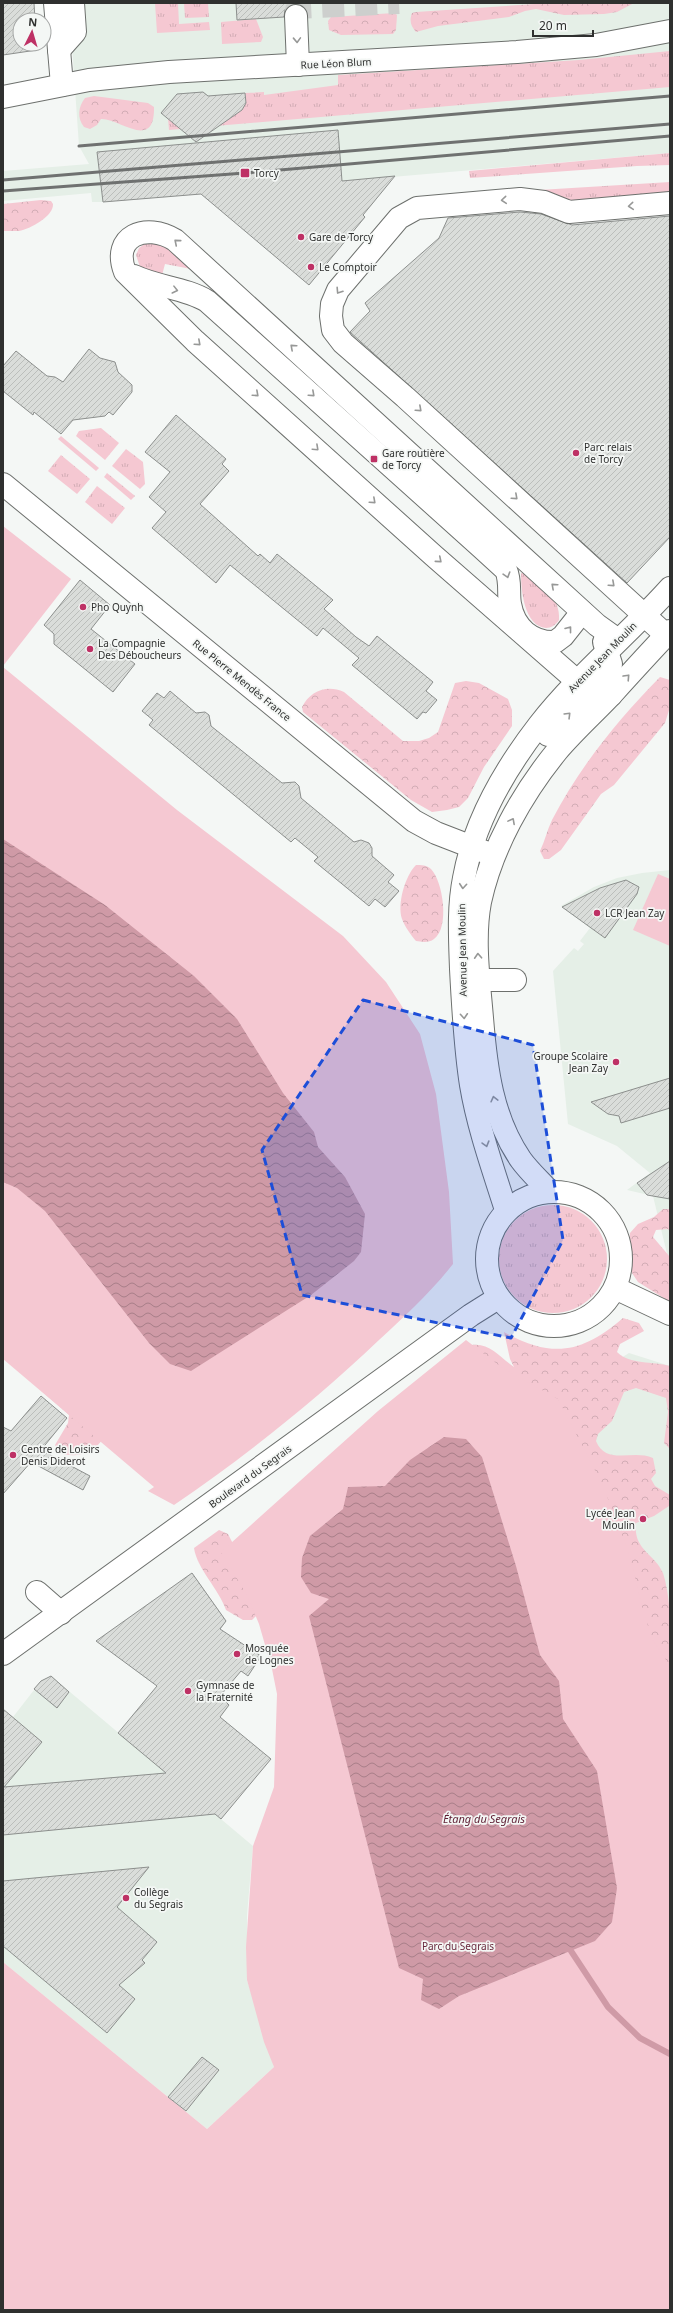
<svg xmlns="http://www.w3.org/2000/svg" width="673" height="2313" font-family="'Noto Sans',sans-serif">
	<defs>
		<pattern id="grass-tufts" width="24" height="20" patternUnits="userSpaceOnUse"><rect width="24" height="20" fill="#f5c8d2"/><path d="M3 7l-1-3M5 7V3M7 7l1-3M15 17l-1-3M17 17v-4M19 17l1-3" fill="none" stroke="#d2acb5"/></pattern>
		<pattern id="forest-crowns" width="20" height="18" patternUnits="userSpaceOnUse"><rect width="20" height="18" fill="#f5c8d2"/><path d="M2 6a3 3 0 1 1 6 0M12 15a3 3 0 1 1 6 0" fill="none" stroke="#d2acb5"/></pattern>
		<pattern id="water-waves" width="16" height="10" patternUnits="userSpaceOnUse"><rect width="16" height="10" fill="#cf9aa6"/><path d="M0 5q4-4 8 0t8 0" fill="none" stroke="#a87e88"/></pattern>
		<pattern id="building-hatch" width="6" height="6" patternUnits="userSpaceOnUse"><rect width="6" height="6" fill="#daddda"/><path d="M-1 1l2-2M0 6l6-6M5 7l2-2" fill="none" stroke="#bbbebb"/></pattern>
	</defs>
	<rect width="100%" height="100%" fill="#f4f7f5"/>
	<g fill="#e5efe7">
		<path d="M 69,3 L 670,3 L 670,153 L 103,202 L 92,202 L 91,193 L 3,201 L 3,171 L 89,164 L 79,146 Z"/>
		<path d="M 670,870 L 670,1266 L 653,1196 L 627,1190 L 650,1173 L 617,1146 L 568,1124 L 553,971 L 574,948 L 578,951 L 584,944 L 580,941 L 590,928 L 561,906 L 594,887 L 617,878 L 642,873 Z"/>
		<path d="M 629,1353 L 670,1366 L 670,1666 L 563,1395 Z"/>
		<path d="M 51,1676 L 253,1846 L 247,1915 L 247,1980 L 274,2067 L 207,2129 L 3,1962 L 3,1710 L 13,1717 L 41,1681 Z"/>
	</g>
	<g fill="url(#grass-tufts)">
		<path d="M 155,3 L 178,3 L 179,24 L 209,22 L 210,30 L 157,33 Z"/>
		<path d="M 184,3 L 208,3 L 209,17 L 185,18 Z"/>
		<path d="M 256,19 L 263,37 L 261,42 L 222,44 L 221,22 Z"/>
		<path d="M 670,51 L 670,87 L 169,130 L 168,118 L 242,110 L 246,102 L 245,93 L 264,92 L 264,95 L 338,85 L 338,75 L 579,60 Z"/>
		<path d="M 670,153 L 670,165 L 637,166 L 470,178 L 469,171 Z"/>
		<path d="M 670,182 L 670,197 L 584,205 L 540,195 L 539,190 Z"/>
		<path d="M 146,243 L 163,244 L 191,269 L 165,264 L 161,279 L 140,267 L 136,255 L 139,248 Z"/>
		<path d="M 101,428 L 119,443 L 105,460 L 76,436 L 79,431 Z"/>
		<path d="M 61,436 L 99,468 L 96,471 L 58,439 Z"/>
		<path d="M 126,449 L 143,462 L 145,484 L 140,489 L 112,466 Z"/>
		<path d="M 61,455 L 90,479 L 77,494 L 48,471 Z"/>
		<path d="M 107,473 L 135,496 L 131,500 L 104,477 Z"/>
		<path d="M 97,486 L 125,508 L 112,524 L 85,502 Z"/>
		<path d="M 524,570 C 540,584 561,597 559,620 C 556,625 551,628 546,628 C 524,626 521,590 521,574 Z"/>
		<circle cx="553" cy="1259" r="54"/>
	</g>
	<g fill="url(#forest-crowns)">
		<path d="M 549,3 L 634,3 L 617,12 L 604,14 L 564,15 L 536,9 L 525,11 L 509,17 L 438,26 L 416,32 C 411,26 409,21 412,13 L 416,12 Z"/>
		<path d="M 394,13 L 397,15 L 396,30 L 393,34 L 341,35 L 329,30 L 328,21 L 331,17 Z"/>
		<path d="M 94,96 L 148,103 L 154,107 C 155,152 119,118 101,119 L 97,125 L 90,129 L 84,127 C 77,118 78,107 85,98 Z"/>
		<path d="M 41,200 L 51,201 L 53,204 C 54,216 30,229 19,231 C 14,231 8,231 3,231 L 3,204 Z"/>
		<path d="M 660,677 L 670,680 L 670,707 L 665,723 L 614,785 L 601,794 L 561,850 L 549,859 L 544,859 L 540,851 C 545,841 547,830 552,820 C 580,766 618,720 660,677 Z"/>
		<path d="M 466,681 L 479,683 L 508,699 L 512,710 L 512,726 L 484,767 L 468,798 L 459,807 L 447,810 L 432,812 L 411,800 L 303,712 L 302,707 C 310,691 327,684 344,692 L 403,741 L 419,741 L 429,738 L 438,732 L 455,683 Z"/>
		<path d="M 416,865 C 421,865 427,865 431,869 C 443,881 450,928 434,939 C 429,943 422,942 416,941 C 411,935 405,927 402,919 C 397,904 405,876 416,865 Z"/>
		<path d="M 663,1209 L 670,1209 L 670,1232 L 668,1229 L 656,1230 L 653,1237 L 670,1257 L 670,1302 L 638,1282 L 632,1273 L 629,1243 L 630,1233 L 638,1224 L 654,1217 Z"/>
		<path d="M 623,1318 L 639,1323 L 644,1331 L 620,1344 L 617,1352 C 630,1365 653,1361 670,1366 L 670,1449 L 664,1443 L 668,1412 L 666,1398 L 636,1388 L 624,1392 L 612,1421 L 598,1434 L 596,1441 C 606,1466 633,1449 653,1458 L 656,1473 L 651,1479 L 655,1486 L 670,1495 L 669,1506 L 654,1516 L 636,1523 C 633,1550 654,1553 663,1573 C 673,1604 670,1649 670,1683 L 467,1346 C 488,1340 498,1356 514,1367 L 510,1359 L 504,1332 C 553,1359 582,1353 623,1318 Z"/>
		<path d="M 35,1385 L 104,1437 C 95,1453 75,1460 58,1452 L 55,1445 L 68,1423 L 69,1415 Z"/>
		<path d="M 219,1530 L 228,1534 L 253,1583 L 258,1614 L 252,1620 L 243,1620 L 226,1610 C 219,1589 197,1569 194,1548 Z"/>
	</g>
	<g fill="#f5c8d2">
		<path d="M 3,526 L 71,579 L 3,666 Z"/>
		<path d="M 3,667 L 177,810 L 343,936 L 386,982 L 420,1034 L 436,1094 L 449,1192 L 453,1264 C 431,1292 405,1316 379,1340 C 316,1400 246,1456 174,1505 L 148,1491 L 154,1487 L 3,1359 Z"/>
		<path d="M 658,874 L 670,879 L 670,946 L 633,930 Z"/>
		<path d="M 466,1340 L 501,1367 L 558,1399 L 603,1486 L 630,1556 L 642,1607 L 652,1639 L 670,1666 L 670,2310 L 3,2310 L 3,1962 L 207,2129 L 274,2067 L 264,2042 L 247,1980 L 246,1947 L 253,1846 L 274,1787 L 277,1694 L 272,1669 L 259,1624 L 247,1595 L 221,1552 L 378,1411 Z"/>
	</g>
	<g fill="url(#water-waves)">
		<path d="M 3,839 L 105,905 L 194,976 L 237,1019 L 283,1093 L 314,1132 L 318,1147 L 345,1177 L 365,1214 L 361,1252 L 354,1261 L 311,1295 L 191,1371 L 170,1364 L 149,1343 L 45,1211 L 17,1188 L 3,1182 Z"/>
		<path d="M 444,1437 L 466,1439 L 482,1457 L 516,1566 L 540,1655 L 559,1681 L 563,1719 L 597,1771 L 617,1888 L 612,1922 L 595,1941 L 459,1996 L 439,2009 L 421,2000 L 423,1979 L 399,1968 L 309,1616 L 329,1599 L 311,1593 L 301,1577 L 302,1558 L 310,1536 L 343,1509 L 348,1487 L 385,1486 L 410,1460 Z"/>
	</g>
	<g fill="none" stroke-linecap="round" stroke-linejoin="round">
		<path stroke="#cf9aa6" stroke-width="6" d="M 571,1951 L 608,2007 L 640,2038 L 670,2054"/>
	</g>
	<g fill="url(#building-hatch)" stroke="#8c8f8d">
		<path d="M 3,3 L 34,3 L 35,20 L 20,20 L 20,44 L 36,44 L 37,50 L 3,55 Z"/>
		<path d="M 236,3 L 303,3 L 303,6 L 296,4 L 290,5 L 285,10 L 284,17 L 237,20 Z"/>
		<path d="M 203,92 L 208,96 L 245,93 L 246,103 L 242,110 L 196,142 L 161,113 L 177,94 Z"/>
		<path d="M 338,130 L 342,181 L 395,176 L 363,215 L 365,217 L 309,285 L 201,194 L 103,202 L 97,152 Z"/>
		<path d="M 520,212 L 541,214 L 572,225 L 670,216 L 670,537 L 627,583 L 350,332 L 370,311 L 365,303 L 439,238 L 448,218 Z"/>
		<path d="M 89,349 L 100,358 L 115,362 L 118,372 L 132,385 L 132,392 L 113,415 L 109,412 L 105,416 L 73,420 L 61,434 L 34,412 L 33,415 L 3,391 L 3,366 L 16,351 L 47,376 L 55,377 L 63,382 Z"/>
		<path d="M 176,415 L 226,459 L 222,464 L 229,471 L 200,504 L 258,556 L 260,554 L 270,563 L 277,554 L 333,600 L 324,609 L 356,637 L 369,646 L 377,636 L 433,682 L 426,691 L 437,700 L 426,713 L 423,712 L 417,719 L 352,665 L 359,658 L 323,628 L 317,636 L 230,565 L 216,583 L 152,528 L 166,512 L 149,497 L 170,472 L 145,452 Z"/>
		<path d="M 80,580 L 110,605 L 91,629 L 135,664 L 113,692 L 54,644 L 54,634 L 44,625 Z"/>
		<path d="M 170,691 L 196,713 L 205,712 L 209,715 L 211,726 L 282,783 L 295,782 L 299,786 L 301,798 L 354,842 L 361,840 L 369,843 L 372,848 L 372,856 L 394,875 L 388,882 L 399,891 L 385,907 L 375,899 L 369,906 L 314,861 L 318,857 L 295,838 L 291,842 L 149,725 L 153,720 L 142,711 L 157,693 L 164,698 Z"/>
		<path d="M 626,880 L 639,887 L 637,894 L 605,938 L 562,907 L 600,888 Z"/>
		<path d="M 670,1078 L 670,1108 L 621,1123 L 619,1116 L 608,1114 L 591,1102 Z"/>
		<path d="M 670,1161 L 670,1199 L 647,1195 L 637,1183 Z"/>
		<path d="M 41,1396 L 67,1418 L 41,1450 L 90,1476 L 83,1490 L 31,1462 L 3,1494 L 3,1427 L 11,1431 Z"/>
		<path d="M 192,1573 L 226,1621 L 220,1629 L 261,1656 L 248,1676 L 241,1671 L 220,1696 L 229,1705 L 220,1717 L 271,1759 L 221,1819 L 215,1814 L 3,1835 L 3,1709 L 42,1742 L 4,1787 L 166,1773 L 118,1733 L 157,1686 L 96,1641 Z"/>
		<path d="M 51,1676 L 69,1692 L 57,1708 L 34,1689 L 41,1681 Z"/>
		<path d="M 149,1867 L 117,1907 L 157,1942 L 142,1960 L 145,1963 L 119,1985 L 135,1999 L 107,2033 L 3,1946 L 3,1881 Z"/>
		<path d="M 202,2057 L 219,2070 L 186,2111 L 168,2097 Z"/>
	</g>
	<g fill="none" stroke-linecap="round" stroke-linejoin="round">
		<path stroke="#cdcfcd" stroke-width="22" stroke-dasharray="22 11" stroke-linecap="butt" d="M 296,16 L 296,10 L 298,8 L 399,3"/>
		<defs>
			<g id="minor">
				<path d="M 55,3 L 62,85"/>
				<path d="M 296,16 L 298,65"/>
				<path d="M 59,50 L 75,32 L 73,3"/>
				<path d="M 3,97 L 89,80 L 169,72 L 517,52 L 596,45 L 670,31"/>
				<path d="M 134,276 C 157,287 186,288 207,301 L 481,547 L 506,570 C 511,581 508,593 510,604 C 514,628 532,643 555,642 L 563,636 L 582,612"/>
				<path d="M 3,484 L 414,821 L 436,833 L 485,852"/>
				<path d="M 666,635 L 405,397 L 343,343 L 333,330 L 331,316 L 332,304 L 338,290 L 399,218 L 417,208 L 520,199 L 544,202 L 569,212 L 670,203"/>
				<path d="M 611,695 L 577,681 L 434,556 L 195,341 L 125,272 C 111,236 146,222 175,240 L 597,625 L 618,640"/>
				<path d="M 548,735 L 610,672 L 611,664 L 604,642"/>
				<path d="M 480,980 L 515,980"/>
				<path d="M 549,1191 C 540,1181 529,1171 521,1160 C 492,1118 486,1068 482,1018 C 479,981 473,939 480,902 C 492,847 522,794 557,751 C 574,731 593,714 611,695 C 630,674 650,652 670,631"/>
				<circle cx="554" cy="1259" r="67"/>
				<path d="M 506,1210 C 493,1169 478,1127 471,1085 C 465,1047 463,1008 461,969 C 460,939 458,908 464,878 C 474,823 505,769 539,725 C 578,675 628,635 670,588"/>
				<path d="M 615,1288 L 670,1314"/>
				<path d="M 37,1592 L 61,1613"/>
				<path d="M 3,1654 L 471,1315 L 498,1298"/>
			</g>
		</defs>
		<use href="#minor" stroke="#6d706d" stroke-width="24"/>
		<use href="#minor" stroke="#fff" stroke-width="22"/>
		<g stroke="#6f7170" stroke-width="3">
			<path d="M 79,146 L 670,96"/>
			<path d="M 3,180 L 670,124"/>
			<path d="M 3,191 L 245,173 L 670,136"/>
		</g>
	</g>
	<defs><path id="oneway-chevron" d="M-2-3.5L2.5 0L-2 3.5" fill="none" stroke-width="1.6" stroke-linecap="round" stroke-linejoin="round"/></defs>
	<g stroke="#979897">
		<use href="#oneway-chevron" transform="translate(297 40) rotate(88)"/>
		<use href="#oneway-chevron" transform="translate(504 200) rotate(175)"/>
		<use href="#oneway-chevron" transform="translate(631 206) rotate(175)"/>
		<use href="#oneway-chevron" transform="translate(177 242) rotate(-140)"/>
		<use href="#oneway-chevron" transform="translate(175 290) rotate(14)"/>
		<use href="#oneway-chevron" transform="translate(339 291) rotate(123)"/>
		<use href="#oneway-chevron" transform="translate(198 343) rotate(42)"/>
		<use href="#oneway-chevron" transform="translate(293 347) rotate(-138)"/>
		<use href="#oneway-chevron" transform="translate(256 394) rotate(42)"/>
		<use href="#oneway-chevron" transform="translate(312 394) rotate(42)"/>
		<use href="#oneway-chevron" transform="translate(419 409) rotate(42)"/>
		<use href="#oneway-chevron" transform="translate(316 448) rotate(43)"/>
		<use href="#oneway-chevron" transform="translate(515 497) rotate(42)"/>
		<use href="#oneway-chevron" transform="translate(373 501) rotate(42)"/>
		<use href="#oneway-chevron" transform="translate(439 560) rotate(40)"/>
		<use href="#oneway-chevron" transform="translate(507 575) rotate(73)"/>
		<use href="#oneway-chevron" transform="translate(612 584) rotate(42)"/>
		<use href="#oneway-chevron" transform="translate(554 586) rotate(-138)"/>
		<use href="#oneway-chevron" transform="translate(569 629) rotate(-52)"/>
		<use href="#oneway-chevron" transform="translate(627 677) rotate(-47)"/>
		<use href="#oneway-chevron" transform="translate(568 715) rotate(-45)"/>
		<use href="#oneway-chevron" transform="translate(512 821) rotate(-62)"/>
		<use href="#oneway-chevron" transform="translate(463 886) rotate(95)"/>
		<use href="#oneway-chevron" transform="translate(478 956) rotate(-93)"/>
		<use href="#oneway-chevron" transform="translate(464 1016) rotate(86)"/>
		<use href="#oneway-chevron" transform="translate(494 1099) rotate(-104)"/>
		<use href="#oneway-chevron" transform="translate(486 1144) rotate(74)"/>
	</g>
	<path fill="#1d4ed8" fill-opacity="0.2" stroke="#1d4ed8" stroke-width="3" stroke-dasharray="8 5" stroke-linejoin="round" d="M 363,1000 L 533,1045 L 563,1240 L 511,1338 L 302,1295 L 262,1150 Z"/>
	<g fill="#be3165" stroke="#f4f7f5" stroke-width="1.5">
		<rect x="240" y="168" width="10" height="10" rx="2"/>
		<circle cx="301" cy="237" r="4"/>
		<circle cx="311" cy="267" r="4"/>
		<circle cx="576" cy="453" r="4"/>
		<rect x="370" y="455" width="8" height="8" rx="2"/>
		<circle cx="83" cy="607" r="4"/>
		<circle cx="90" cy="649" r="4"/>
		<circle cx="597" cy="913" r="4"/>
		<circle cx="616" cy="1062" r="4"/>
		<circle cx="13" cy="1455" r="4"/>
		<circle cx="643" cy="1519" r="4"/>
		<circle cx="237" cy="1654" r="4"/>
		<circle cx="188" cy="1691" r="4"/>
		<circle cx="126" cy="1898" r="4"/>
	</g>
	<g text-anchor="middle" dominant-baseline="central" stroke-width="3.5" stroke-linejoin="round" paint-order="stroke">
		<g font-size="10" fill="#2f302f" stroke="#f4f7f5">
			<text transform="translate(336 63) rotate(-3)">Rue Léon Blum</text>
			<text transform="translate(602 657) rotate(-46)">Avenue Jean Moulin</text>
			<text transform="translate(242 680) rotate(39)">Rue Pierre Mendès France</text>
			<text transform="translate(462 950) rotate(-91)">Avenue Jean Moulin</text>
			<text transform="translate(250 1476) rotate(-36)">Boulevard du Segrais</text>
		</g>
		<g font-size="10" fill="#2f302f" stroke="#f4f7f5" text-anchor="start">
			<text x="254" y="173">Torcy</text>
			<text x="309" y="237">Gare de Torcy</text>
			<text x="319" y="267">Le Comptoir</text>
			<text x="584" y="447">Parc relais<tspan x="584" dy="12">de Torcy</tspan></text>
			<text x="382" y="453">Gare routière<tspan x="382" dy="12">de Torcy</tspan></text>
			<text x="91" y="607">Pho Quynh</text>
			<text x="98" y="643">La Compagnie<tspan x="98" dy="12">Des Déboucheurs</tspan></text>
			<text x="605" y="913">LCR Jean Zay</text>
			<text x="608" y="1056" text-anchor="end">Groupe Scolaire<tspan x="608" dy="12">Jean Zay</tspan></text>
			<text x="21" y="1449">Centre de Loisirs<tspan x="21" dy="12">Denis Diderot</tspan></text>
			<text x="635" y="1513" text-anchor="end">Lycée Jean<tspan x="635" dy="12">Moulin</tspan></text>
			<text x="245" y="1648">Mosquée<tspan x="245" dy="12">de Lognes</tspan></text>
			<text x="196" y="1685">Gymnase de<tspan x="196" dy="12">la Fraternité</tspan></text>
			<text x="134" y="1892">Collège<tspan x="134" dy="12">du Segrais</tspan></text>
		</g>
		<g font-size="10" fill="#68283c" stroke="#f4f7f5">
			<text x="458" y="1946">Parc du Segrais</text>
		</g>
		<g font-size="11" font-style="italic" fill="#5e1e33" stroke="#f4f7f5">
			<text x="484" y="1818">Étang du Segrais</text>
		</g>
	</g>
	<rect width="673" height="2313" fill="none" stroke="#2f302f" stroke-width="8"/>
	<g transform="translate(32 32) rotate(5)"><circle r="19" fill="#f4f7f5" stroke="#a5a7a6"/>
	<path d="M0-3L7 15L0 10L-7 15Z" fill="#be3165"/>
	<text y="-6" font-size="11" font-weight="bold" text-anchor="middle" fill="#2f302f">N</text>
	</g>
	<path d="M533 30v6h60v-6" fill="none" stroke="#2f302f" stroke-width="2"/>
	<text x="539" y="30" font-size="12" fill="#2f302f" stroke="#f4f7f5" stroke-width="3" paint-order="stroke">20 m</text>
</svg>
